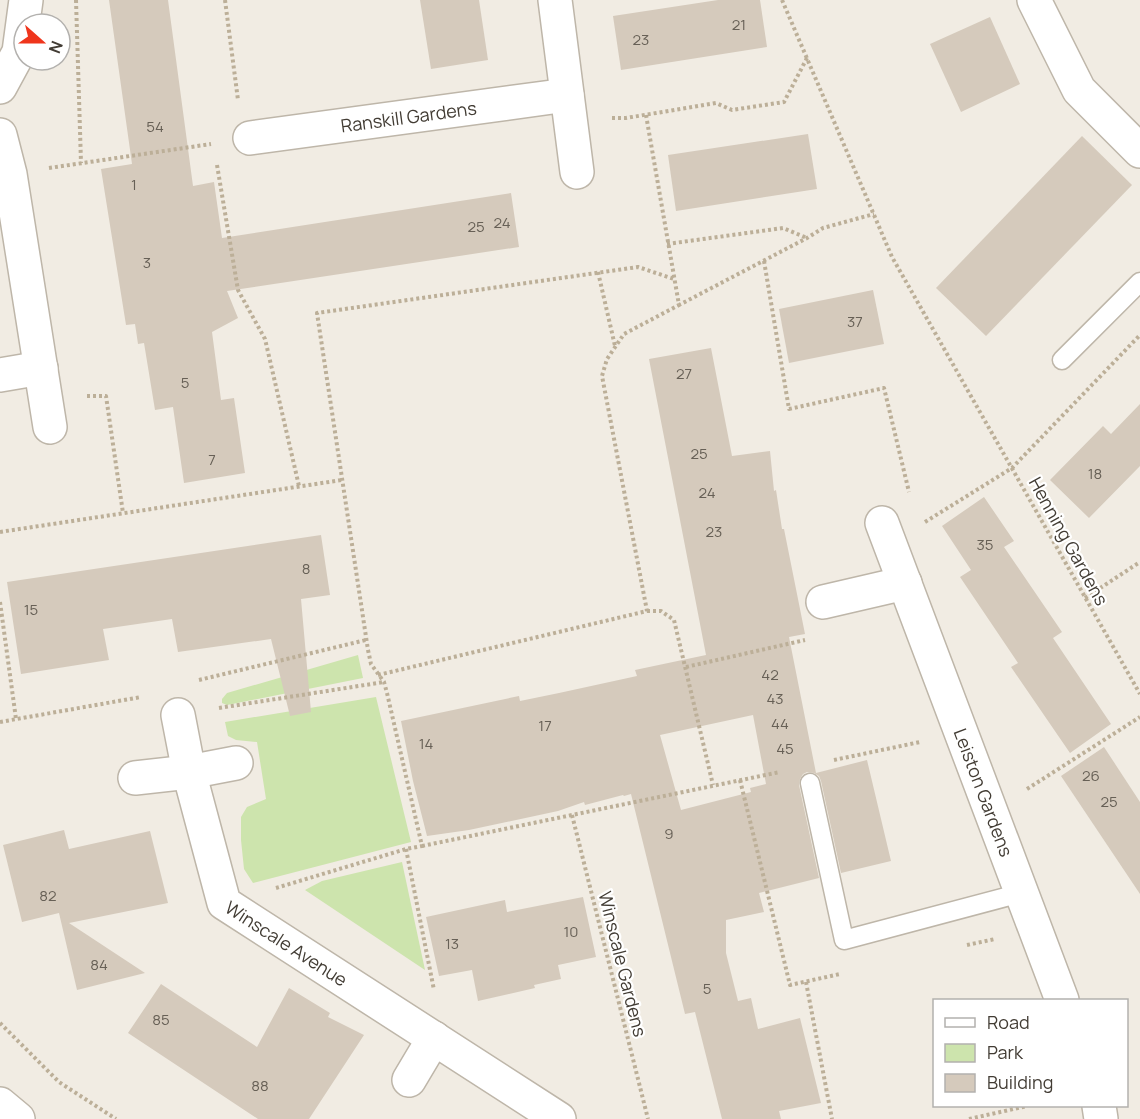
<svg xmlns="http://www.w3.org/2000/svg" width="1140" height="1119" font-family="Manrope,sans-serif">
	<rect width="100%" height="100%" fill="#f1ece3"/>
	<g fill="#cde4ad">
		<path d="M 358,655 L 363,678 L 227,705 L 222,703 L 222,699 L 227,693 Z"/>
		<path d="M 376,697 L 411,842 L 253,883 L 244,869 L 241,840 L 241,817 L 247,807 L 266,799 L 257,742 L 236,740 L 228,736 L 225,722 Z"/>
		<path d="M 402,862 L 425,970 L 305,890 L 322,881 Z"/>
	</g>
	<g fill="#d5cabc" fill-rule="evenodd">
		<path d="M 109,0 L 168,0 L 193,186 L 214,182 L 222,238 L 511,193 L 519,247 L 227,291 L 238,318 L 212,332 L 221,400 L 234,398 L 245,473 L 184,483 L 173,407 L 155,410 L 144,343 L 138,344 L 135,324 L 126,325 L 101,169 L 132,164 Z"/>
		<path d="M 420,0 L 479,0 L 488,60 L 431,69 Z"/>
		<path d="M 718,0 L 760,0 L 767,47 L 621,70 L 613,16 Z"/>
		<path d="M 990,17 L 1020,84 L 961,112 L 930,44 Z"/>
		<path d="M 808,134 L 817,189 L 676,211 L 668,155 Z"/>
		<path d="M 1082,136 L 1132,185 L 986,336 L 936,288 Z"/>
		<path d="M 873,290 L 884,344 L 789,363 L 779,309 Z"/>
		<path d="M 711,348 L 732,456 L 770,451 L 774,491 L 776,490 L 782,529 L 784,529 L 805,634 L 789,637 L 816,773 L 867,760 L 891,861 L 841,873 L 821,781 L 819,776 L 814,773 L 807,772 L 803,774 L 800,779 L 799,785 L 819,878 L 759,893 L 764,912 L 726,920 L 726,953 L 738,1001 L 751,998 L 758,1029 L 800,1018 L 821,1103 L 779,1111 L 781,1119 L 722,1119 L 695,1012 L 685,1014 L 631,794 L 624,796 L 623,795 L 585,805 L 584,802 L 558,811 L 469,830 L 427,836 L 413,781 L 401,721 L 519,696 L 520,701 L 559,693 L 637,676 L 635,670 L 706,655 L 649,359 ZM 753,715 L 766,784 L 750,788 L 751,792 L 681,810 L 660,735 Z"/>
		<path d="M 1140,404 L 1140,466 L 1089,518 L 1050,480 L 1103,426 L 1111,434 Z"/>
		<path d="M 984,497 L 1014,541 L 1004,547 L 1062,632 L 1053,638 L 1111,724 L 1070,753 L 1011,667 L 1018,663 L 960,577 L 971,570 L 942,526 Z"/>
		<path d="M 321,535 L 330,595 L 301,599 L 311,712 L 290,716 L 271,639 L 178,652 L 172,619 L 103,629 L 109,660 L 21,674 L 7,582 Z"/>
		<path d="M 1104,747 L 1140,802 L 1140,894 L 1061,776 Z"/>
		<path d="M 64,830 L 69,849 L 150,831 L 168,903 L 69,923 L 145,973 L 77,990 L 59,913 L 22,922 L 3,845 Z"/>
		<path d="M 583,897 L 596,957 L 558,965 L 561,979 L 534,985 L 535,988 L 478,1001 L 472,970 L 439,976 L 426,917 L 505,900 L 507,912 Z"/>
		<path d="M 161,984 L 257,1047 L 289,988 L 330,1013 L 328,1017 L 364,1035 L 309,1119 L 258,1119 L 128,1033 Z"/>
	</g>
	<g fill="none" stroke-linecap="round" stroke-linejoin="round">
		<defs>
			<g id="service">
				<path d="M 1062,360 L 1140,282"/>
				<path d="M 810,783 L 844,940 L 1021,893"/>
			</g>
			<g id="minor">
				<path d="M 555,0 L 577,172"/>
				<path d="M 1034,0 L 1079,90 L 1140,151"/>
				<path d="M 0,87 L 19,52 L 26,0"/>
				<path d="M 0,135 L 10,174 L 50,427"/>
				<path id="s1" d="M 250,138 L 567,95"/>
				<path d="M 0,375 L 41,368"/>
				<path id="s2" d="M 882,523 L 1062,1000"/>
				<path d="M 823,602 L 905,583"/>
				<path id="s3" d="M 178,715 L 189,772 L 224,903 L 559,1119"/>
				<path d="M 135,778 L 189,772 L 236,763"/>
				<path d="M 409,1080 L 434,1038"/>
				<path d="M 1099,1106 L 1101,1119"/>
			</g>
			<path id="tertiary" d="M 0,1104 L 18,1119"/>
		</defs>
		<use href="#service" stroke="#beb6a9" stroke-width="21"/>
		<use href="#minor" stroke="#beb6a9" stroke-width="36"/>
		<use href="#tertiary" stroke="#beb6a9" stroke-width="36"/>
		<g stroke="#bcaf98" stroke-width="4" stroke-dasharray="3 3" stroke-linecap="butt">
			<path d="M 76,0 L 81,163"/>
			<path d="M 225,0 L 238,100"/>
			<path d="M 782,0 L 892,257 L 1140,694"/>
			<path d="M 646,115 L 679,305 L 807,238 L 823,228 L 874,214"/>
			<path d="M 612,118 L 626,118 L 716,103 L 732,110 L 784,102 L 807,58"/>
			<path d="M 217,165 L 238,290 L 265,339 L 299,486"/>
			<path d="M 49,168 L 211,144"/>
			<path d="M 667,244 L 783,228 L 807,238"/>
			<path d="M 764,261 L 789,409 L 884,388 L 909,492"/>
			<path d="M 598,272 L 615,346"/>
			<path d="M 87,396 L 106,396 L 123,513"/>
			<path d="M 925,522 L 1012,468 L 1140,335"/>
			<path d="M 0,532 L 342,480"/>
			<path d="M 1085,598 L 1140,562"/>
			<path d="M 0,602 L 16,719"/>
			<path d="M 647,611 L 661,611 L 674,620 L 713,785"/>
			<path d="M 686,667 L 805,640"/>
			<path d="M 378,675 L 647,611 L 602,376 L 607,359 L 624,334 L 679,305"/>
			<path d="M 199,680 L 366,640"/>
			<path d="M 219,708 L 384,682"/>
			<path d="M 0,722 L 141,697"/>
			<path d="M 834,760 L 920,742"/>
			<path d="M 740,780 L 790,985 L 840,974"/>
			<path d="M 1027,789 L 1140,717"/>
			<path d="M 572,815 L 648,1119"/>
			<path d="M 422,846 L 780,772"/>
			<path d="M 406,849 L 434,990"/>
			<path d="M 276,888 L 406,849 L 422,846 L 387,693 L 384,682 L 371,664 L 368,650 L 317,313 L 638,267 L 674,279"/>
			<path d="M 967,945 L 995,939"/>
			<path d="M 806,982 L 832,1119"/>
			<path d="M 0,1023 L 59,1082 L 116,1119"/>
			<path d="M 969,1119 L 1027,1106"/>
		</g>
		<use href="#service" stroke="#fff" stroke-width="18"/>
		<use href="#minor" stroke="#fff" stroke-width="33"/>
		<use href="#tertiary" stroke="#fff" stroke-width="33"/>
	</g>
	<g text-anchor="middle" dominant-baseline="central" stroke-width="4.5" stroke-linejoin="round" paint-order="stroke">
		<g font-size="15" fill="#676056">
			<text x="739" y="24">21</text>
			<text x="641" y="39">23</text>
			<text x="155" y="126">54</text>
			<text x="134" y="184">1</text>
			<text x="502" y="222">24</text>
			<text x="476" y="226">25</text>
			<text x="147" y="262">3</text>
			<text x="855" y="321">37</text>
			<text x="684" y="373">27</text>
			<text x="185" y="382">5</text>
			<text x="699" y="453">25</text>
			<text x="212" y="459">7</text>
			<text x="1095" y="473">18</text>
			<text x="707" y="492">24</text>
			<text x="714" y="531">23</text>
			<text x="985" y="544">35</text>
			<text x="306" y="568">8</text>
			<text x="31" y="609">15</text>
			<text x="770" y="674">42</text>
			<text x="775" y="698">43</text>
			<text x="780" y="723">44</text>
			<text x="545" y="725">17</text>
			<text x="426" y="743">14</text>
			<text x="785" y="748">45</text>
			<text x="1091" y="775">26</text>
			<text x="1109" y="801">25</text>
			<text x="669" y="833">9</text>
			<text x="48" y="895">82</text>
			<text x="571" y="931">10</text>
			<text x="452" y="943">13</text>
			<text x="99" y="964">84</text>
			<text x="707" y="988">5</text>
			<text x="161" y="1019">85</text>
			<text x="260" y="1085">88</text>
		</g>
		<g font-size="18" fill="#423c34" stroke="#fff">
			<text stroke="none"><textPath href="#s1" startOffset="160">Ranskill Gardens</textPath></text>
			<text transform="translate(1069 541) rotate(61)">Henning Gardens</text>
			<text stroke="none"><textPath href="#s2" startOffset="288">Leiston Gardens</textPath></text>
			<text stroke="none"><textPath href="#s3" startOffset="268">Winscale Avenue</textPath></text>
			<text transform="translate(623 964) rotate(76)">Winscale Gardens</text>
		</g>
	</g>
	<rect x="933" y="999" width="195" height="108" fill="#ffffff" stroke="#b3b1ae" stroke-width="1.5"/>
	<rect x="945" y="1018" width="30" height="9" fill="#ffffff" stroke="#b3b1ae" stroke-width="1.5"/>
	<text x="987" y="1029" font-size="18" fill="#423c34">Road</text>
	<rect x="945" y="1044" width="30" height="18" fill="#cde4ad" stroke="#b3b1ae" stroke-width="1.5"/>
	<text x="987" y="1059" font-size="18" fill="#423c34">Park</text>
	<rect x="945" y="1074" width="30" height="18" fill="#d5cabc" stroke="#b3b1ae" stroke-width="1.5"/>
	<text x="987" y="1089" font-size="18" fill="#423c34">Building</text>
	<g transform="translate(42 42) rotate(111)"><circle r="28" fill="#ffffff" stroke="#b3b1ae" stroke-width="1.5"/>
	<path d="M0-4.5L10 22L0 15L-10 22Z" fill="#ef351c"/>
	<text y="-9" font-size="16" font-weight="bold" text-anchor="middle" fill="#423c34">N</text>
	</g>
</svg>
